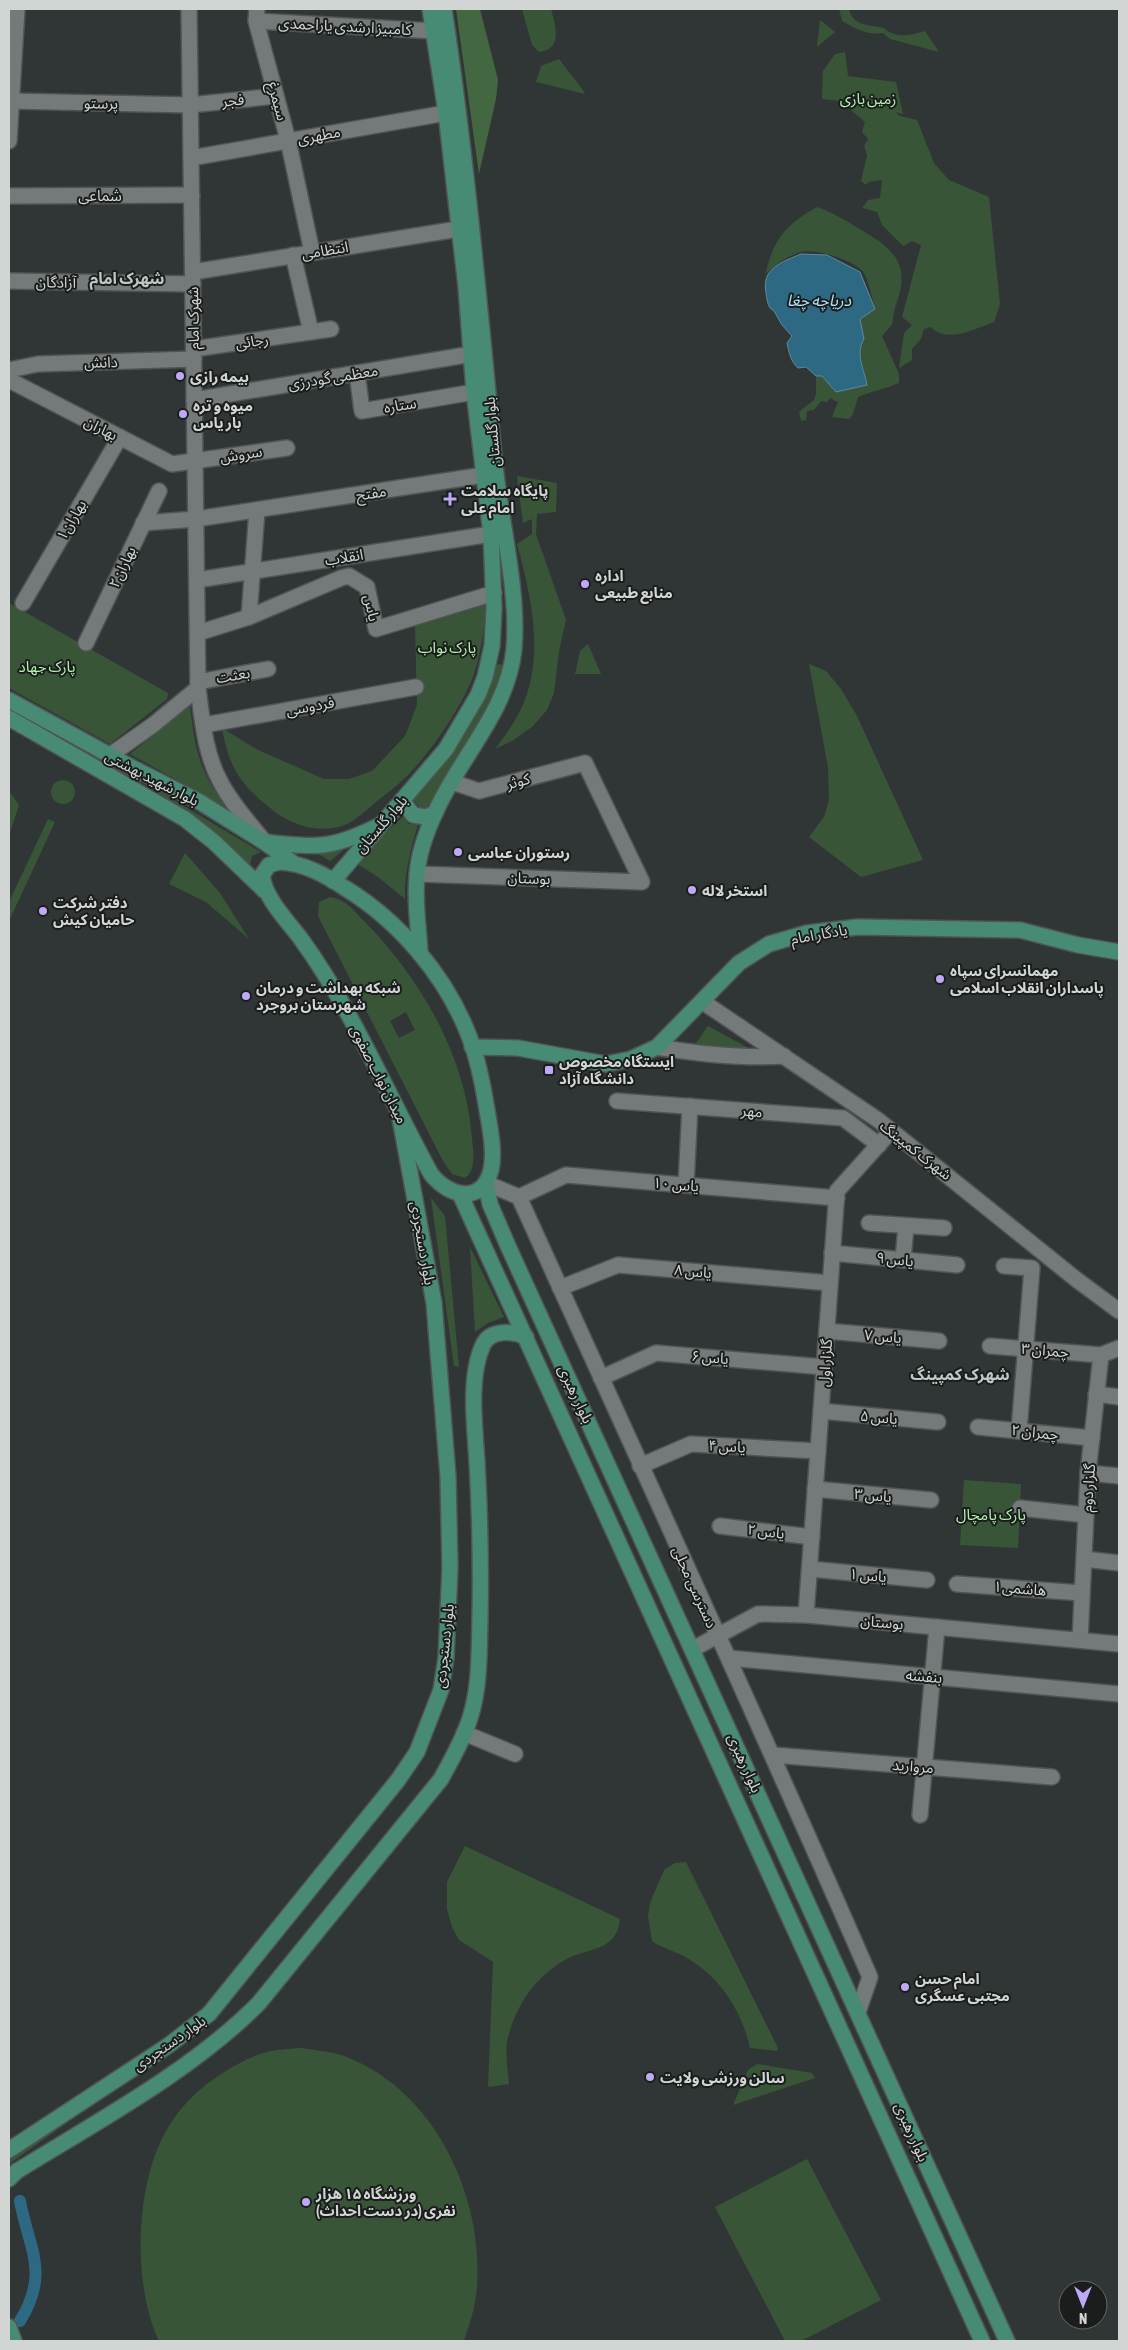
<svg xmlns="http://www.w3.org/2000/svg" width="1128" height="2350" font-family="'Asap Condensed','Noto Sans Arabic',sans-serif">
	<rect width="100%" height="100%" fill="#303635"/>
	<g fill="#395538" fill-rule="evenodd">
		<path d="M 522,9 L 551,9 C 555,25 564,49 539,52 L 532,45 Z"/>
		<path d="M 839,9 L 849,9 C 853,27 869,24 883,28 C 887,30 890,33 894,34 C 903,37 916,34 925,31 L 939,52 L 890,39 L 883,33 C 867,35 856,29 842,21 Z"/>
		<path d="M 820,20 L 835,32 L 817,47 Z"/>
		<path d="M 845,52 L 848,76 L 896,82 L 903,114 L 895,112 L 900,116 L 917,120 L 934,163 L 949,180 L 989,197 L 1000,304 L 994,322 C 974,329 948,344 931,327 L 924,329 L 921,339 L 912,349 L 912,360 L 899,368 L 904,333 L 912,325 L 902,317 L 921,245 L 912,241 L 903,246 L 882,225 L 877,212 L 862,208 L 868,200 L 880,198 L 882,180 L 868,182 L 866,185 L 861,181 L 867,155 L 864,146 L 868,139 L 862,132 L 865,122 L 840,101 L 822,99 L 823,71 L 835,54 Z"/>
		<path d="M 559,59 L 583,90 L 585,94 L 536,82 L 541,66 Z"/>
		<path d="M 817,207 C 832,212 845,220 858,228 C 892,248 912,262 896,305 C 893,311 894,318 892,324 C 890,328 885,332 882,336 L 899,374 L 899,383 C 885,389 872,391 858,397 L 853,414 L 849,419 L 832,417 L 838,402 L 830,398 L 827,402 L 821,401 L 814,410 L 807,411 L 806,420 L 801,421 L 799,412 L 814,400 L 816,394 L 816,376 L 822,376 L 836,392 L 867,385 C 864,369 855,354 864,339 L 859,317 L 875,309 C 872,298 869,281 863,272 C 855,260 814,248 801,252 C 787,256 774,265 765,275 C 774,239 784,226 817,207 Z"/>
		<path d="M 517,476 L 557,483 L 556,512 L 537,514 L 536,534 L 566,620 L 559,651 L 554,693 L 547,710 L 533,726 L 512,741 L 495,749 C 505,736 515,722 522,707 C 545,656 531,595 517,544 L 532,534 L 532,519 L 523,523 Z"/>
		<path d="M 9,603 L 168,693 L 167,699 L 110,744 L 9,688 Z"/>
		<path d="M 486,603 C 485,626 481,652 474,674 C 464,704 430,753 408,775 C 398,785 387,793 376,802 C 367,810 354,822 342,826 C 316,834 288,824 269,807 C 238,782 229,766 222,728 L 256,749 L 324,779 L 349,779 L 372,771 L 405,736 L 417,705 L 415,624 Z"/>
		<path d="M 588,644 L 601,674 L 575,674 L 580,651 Z"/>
		<path d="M 500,664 L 503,666 C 492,718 455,764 427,808 L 419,807 L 413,799 L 439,770 L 475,714 L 495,665 Z"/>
		<path d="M 809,664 L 826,671 L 841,689 L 857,716 L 923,860 L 861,877 L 809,837 L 824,817 L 829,800 L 828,767 Z"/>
		<path d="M 190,706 C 195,750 200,775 229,809 L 130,754 Z"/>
		<path d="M 139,779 L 244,842 L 261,852 L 252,856 L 250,865 L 218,836 Z"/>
		<circle cx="63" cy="792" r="12"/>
		<path d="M 9,791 L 19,805 L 9,836 Z"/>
		<path d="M 404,816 L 408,824 L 418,824 C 411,849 404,873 405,899 L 378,877 L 354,862 Z"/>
		<path d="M 48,819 L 55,822 L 9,921 L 9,902 Z"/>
		<path d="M 350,845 L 330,861 L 315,852 L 334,851 Z"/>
		<path d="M 185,853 L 220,893 L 249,939 L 206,902 L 169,884 Z"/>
		<path d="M 330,897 C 346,899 353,910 364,921 C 421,979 466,1056 472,1139 C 473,1151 477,1169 465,1178 L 452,1174 L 443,1161 L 318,916 L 319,902 ZM 406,1012 L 415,1030 L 399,1038 L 390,1021 Z"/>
		<path d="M 708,1026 L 754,1051 L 694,1046 Z"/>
		<path d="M 431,1198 L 445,1216 L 459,1367 L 454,1366 Z"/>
		<path d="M 470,1247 L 504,1317 L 488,1323 L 475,1332 Z"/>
		<path d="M 964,1480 L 1021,1484 L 1018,1548 L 960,1545 Z"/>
		<path d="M 465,1846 L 620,1919 C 617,1953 586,1947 563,1961 C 533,1979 514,2009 507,2042 C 505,2054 508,2071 509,2084 L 488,2087 L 493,1962 L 459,1940 L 452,1927 L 447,1909 L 447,1882 Z"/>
		<path d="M 686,1862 L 777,2046 L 778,2051 L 750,2048 C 742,2011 720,1977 687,1958 C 676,1951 663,1949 652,1941 L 648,1917 L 650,1903 L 664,1870 L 675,1863 Z"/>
		<path d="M 301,2048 C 313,2050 326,2051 338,2054 C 431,2084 484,2193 477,2286 C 476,2305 470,2323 464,2341 L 159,2341 C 144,2311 139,2264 141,2230 C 145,2162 165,2107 226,2071 C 237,2064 250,2057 263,2053 C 275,2049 289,2049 301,2048 Z"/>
		<path d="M 757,2064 L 812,2073 L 815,2078 L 733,2105 L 748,2070 Z"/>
		<path d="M 85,2110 L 9,2164 L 9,2157 Z"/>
		<path d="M 807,2159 L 881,2300 L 801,2341 L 785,2341 L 715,2207 Z"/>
	</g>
	<path fill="#426741" d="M 456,9 L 480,9 L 498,80 L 496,99 L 479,174 Z"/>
	<path fill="#2e6984" stroke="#5f899c" d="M 801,254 L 827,255 L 860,272 L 875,309 L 860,319 L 864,339 C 855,354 864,369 867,385 L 836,392 L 822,376 L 816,376 L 806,367 L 798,368 C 790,361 789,351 787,343 L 792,336 L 782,325 L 774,311 L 770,308 C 767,303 767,298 766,293 C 761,268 782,262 801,254 Z"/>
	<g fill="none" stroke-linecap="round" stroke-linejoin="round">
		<path stroke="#2e6984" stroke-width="12" d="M 20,2201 C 29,2250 50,2272 20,2321"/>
		<defs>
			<g id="minor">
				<path d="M 189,9 L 198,688 C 202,718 205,754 220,781 C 231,803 248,821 263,840"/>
				<path d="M 257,9 L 256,21 L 288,140 L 312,252"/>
				<path d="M 256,21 L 434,31"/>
				<path d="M 11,101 L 190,105 L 276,96"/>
				<path d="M 9,141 L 17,9"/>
				<path d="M 191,158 L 446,113"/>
				<path d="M 9,196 L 192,195"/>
				<path d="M 293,255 L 311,332"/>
				<path d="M 193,272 L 458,229"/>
				<path d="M 9,281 L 193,284"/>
				<path d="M 194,349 L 331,329"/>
				<path d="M 9,370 L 38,364 L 194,359"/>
				<path d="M 357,373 L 362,411 L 474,392"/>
				<path d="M 9,380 L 172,464 L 287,448"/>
				<path d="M 194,400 L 472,354"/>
				<path d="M 143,523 L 196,519 L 484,475"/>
				<path d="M 197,580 L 491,534"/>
				<path d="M 23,603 L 120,437"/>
				<path d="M 249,617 L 257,510"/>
				<path d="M 198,633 L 249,617 L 341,578 L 349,576 L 367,587 L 376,629 L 494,593"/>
				<path d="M 86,643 L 159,491"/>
				<path d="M 198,682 L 268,669"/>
				<path d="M 204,725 L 416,687"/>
				<path d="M 109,756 L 153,725 L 198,688"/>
				<path d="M 417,874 L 642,882 L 585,763 L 479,791 L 452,782"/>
				<path d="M 703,1002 L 878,1120 L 1077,1280 L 1119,1311"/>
				<path d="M 657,1047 C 699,1054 741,1059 784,1056"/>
				<path d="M 617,1101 L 843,1118 L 879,1145"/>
				<path d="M 486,1183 L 519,1197 C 637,1457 756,1715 870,1977 L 858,2012"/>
				<path d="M 686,1185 L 690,1106"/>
				<path d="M 519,1197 L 566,1175 L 837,1198"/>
				<path d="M 869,1223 L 944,1228"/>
				<path d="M 832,1253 L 957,1265"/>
				<path d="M 903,1260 L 906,1226"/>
				<path d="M 1004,1266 L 1032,1268 L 1019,1431"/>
				<path d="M 560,1288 L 618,1265 L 830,1283"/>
				<path d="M 827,1331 L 939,1341"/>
				<path d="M 990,1346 L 1101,1355"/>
				<path d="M 601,1378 L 656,1353 L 824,1367"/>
				<path d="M 1096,1394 L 1119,1397"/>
				<path d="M 821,1411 L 938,1422"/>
				<path d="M 978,1427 L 1092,1438"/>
				<path d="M 640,1466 L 691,1444 L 818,1451"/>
				<path d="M 1088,1473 L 1119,1476"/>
				<path d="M 815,1489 L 931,1500"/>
				<path d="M 1020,1508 L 1086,1515"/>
				<path d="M 720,1526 L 812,1537"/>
				<path d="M 1084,1559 L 1119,1563"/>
				<path d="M 810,1569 L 927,1580"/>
				<path d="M 957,1584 L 1082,1593"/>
				<path d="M 806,1615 L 837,1191 L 891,1131"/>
				<path d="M 1080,1640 L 1088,1473 L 1101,1355 L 1119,1348"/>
				<path d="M 693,1649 L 758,1614 L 806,1615 L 1119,1644"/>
				<path d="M 729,1658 L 1119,1694"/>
				<path d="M 464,1733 L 515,1754"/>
				<path d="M 773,1755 L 1052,1777"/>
				<path d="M 920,1815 L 937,1627"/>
			</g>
			<g id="major">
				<path d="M 9,700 L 133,768 L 200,802 L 264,842 L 292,862"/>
				<path d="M 9,718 L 185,819 L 214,842 L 265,891"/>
				<path d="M 402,800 L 413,815 L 426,817 L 435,813"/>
				<path d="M 265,842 C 316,847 329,850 376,827"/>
				<path d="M 279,862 C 304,863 325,875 345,888 C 399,921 446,976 469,1036 C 478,1059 483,1085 487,1110 C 490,1128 495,1152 491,1170 C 482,1205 449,1197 431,1174 C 388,1096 354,1012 301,939 C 287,920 265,899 262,875 L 269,865 Z"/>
				<path d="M 333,881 L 446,749 L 478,695 L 485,677 L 492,646 L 494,609 L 491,534 L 474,392 L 466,287 L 446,113 L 430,9"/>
				<path d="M 420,954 C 419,928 414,902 417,876 C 418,855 427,830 436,811 C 460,757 508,711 514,649 C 519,592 501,523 495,465 C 480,313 467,160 444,9"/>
				<path d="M 472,1047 L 518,1048 L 606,1064 L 631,1059 L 657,1047 L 739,963 L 769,944 L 807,933 L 858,927 L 1020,930 L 1078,945 L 1119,952"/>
				<path d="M 486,1183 L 490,1204 L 508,1246 L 1007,2341"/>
				<path d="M 460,1194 L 982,2341"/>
				<path d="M 9,2150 L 169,2045 L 209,2014 L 398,1780 L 417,1752 L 441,1690 L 446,1658 L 450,1568 L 448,1476 L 434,1303 L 399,1113"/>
				<path d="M 9,2179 L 17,2171 C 98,2121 193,2070 259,2003 L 441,1779 C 452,1759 463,1740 470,1718 C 480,1687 479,1653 480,1620 C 481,1567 480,1515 477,1462 C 475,1428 468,1377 483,1345 C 490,1329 513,1331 526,1337"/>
				<path d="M 9,2327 L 14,2341"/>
			</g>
		</defs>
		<use href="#minor" stroke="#505454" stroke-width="18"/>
		<use href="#major" stroke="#505454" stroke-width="18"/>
		<use href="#minor" stroke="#747a79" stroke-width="15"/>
		<use href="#major" stroke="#488b75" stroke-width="15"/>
	</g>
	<g fill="#bda9f5" stroke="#1a1d1c" stroke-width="2">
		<circle cx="180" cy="376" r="5"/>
		<circle cx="183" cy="414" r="5"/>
		<path d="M447.5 491.5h5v5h5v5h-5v5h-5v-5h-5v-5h5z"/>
		<circle cx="585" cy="584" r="5"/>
		<circle cx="458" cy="852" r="5"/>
		<circle cx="692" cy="890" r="5"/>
		<circle cx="43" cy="911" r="5"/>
		<circle cx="940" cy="979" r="5"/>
		<circle cx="246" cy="996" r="5"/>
		<rect x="544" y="1065" width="10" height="10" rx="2.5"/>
		<circle cx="905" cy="1987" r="5"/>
		<circle cx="650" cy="2077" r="5"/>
		<circle cx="306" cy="2202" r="5"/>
	</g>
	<g text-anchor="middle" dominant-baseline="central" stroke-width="4" stroke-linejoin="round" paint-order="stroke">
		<g font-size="15" fill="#d1d5d4" stroke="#1a1d1c">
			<text transform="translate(345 26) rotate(3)">کامبیز ارشدی یاراحمدی</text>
			<text transform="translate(233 100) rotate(-6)">فجر</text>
			<text transform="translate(278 101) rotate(75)">سیمرغ</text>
			<text transform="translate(101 103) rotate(1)">پرستو</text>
			<text transform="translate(319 135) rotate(-10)">مطهری</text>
			<text x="100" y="195">شماعی</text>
			<text transform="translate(325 250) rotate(-9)">انتظامی</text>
			<text transform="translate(56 282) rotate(1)">آزادگان</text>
			<text transform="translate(193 318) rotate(-91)">شهرک امام</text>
			<text transform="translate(252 341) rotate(-8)">رجائی</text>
			<text transform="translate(101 362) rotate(-1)">دانش</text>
			<text transform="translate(333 377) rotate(-9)">معظمی گودرزی</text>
			<text transform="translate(400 405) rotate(-9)">ستاره</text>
			<text transform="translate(101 428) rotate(27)">بهاران</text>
			<text transform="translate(492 432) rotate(-95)">بلوار گلستان</text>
			<text transform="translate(241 454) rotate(-8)">سروش</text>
			<text transform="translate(371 493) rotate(-9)">مفتح</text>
			<text transform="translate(71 520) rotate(-60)">بهاران۱</text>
			<text transform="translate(344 557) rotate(-9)">انقلاب</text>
			<text transform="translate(122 567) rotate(-65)">بهاران۲</text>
			<text transform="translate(372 608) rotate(78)">یاس</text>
			<text transform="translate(233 675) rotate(-10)">بعثت</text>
			<text transform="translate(310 706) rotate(-10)">فردوسی</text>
			<text transform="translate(152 778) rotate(27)">بلوار شهید بهشتی</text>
			<text transform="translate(518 781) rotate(-15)">کوثر</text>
			<text transform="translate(381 824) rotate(-49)">بلوار گلستان</text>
			<text transform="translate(529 878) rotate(2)">بوستان</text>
			<text transform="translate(819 934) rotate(-10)">یادگار امام</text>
			<text transform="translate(379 1074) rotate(63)">میدان نواب صفوی</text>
			<text transform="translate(752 1111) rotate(5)">مهر</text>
			<text transform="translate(916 1150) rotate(38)">شهرک کمپینگ</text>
			<text transform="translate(676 1184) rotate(5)">یاس ۱۰</text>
			<text transform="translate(423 1243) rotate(80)">بلوار دستجردی</text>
			<text transform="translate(895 1259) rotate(6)">یاس ۹</text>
			<text transform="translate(693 1271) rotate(5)">یاس ۸</text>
			<text transform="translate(883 1336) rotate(5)">یاس ۷</text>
			<text transform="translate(1045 1350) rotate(5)">چمران ۳</text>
			<text transform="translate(710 1357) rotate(5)">یاس ۶</text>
			<text transform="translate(825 1363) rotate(-86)">گلزار اول</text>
			<text transform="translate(576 1394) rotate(65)">بلوار رهبری</text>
			<text transform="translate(879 1417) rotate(5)">یاس ۵</text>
			<text transform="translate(1035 1432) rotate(6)">چمران ۲</text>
			<text transform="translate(727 1446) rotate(3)">یاس ۴</text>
			<text transform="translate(1088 1488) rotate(-86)">گلزار دوم</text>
			<text transform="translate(873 1495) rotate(5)">یاس ۳</text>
			<text transform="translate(766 1531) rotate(7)">یاس ۲</text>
			<text transform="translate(868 1575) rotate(5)">یاس ۱</text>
			<text transform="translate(695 1587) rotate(66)">دسترسی محلی</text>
			<text transform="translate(1020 1588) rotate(5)">هاشمی۱</text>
			<text transform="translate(882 1622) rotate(5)">بوستان</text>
			<text transform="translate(444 1646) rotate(-84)">بلوار دستجردی</text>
			<text transform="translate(924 1676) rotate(5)">بنفشه</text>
			<text transform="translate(745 1763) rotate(66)">بلوار رهبری</text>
			<text transform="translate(913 1766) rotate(5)">مروارید</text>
			<text transform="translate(169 2043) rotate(-35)">بلوار دستجردی</text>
			<text transform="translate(912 2132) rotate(66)">بلوار رهبری</text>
		</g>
		<g font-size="15" fill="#b6f2b3" stroke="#1a1d1c">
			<text x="868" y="98">زمین بازی</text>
			<text x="447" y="647">پارک نواب</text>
			<text x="47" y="666">پارک جهاد</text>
			<text x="991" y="1514">پارک پامچال</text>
		</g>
		<g font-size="15" font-weight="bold" fill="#d1d5d4" stroke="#1a1d1c" text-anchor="start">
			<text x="190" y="376">بیمه رازی</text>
			<text x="193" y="405">میوه و تره<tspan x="193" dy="17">بار یاس</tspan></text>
			<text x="461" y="490">پایگاه سلامت<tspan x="461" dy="17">امام علی</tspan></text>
			<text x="595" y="575">اداره<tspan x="595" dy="17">منابع طبیعی</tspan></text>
			<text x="468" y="852">رستوران عباسی</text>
			<text x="702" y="890">استخر لاله</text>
			<text x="53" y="902">دفتر شرکت<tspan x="53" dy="17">حامیان کیش</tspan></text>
			<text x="950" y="970">مهمانسرای سپاه<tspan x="950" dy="17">پاسداران انقلاب اسلامی</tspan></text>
			<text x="256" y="987">شبکه بهداشت و درمان<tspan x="256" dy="17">شهرستان بروجرد</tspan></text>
			<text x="559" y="1061">ایستگاه مخصوص<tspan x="559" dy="17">دانشگاه آزاد</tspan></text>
			<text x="915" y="1978">امام حسن<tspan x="915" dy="17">مجتبی عسگری</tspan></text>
			<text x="660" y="2077">سالن ورزشی ولایت</text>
			<text x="316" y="2193">ورزشگاه ۱۵ هزار<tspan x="316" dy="17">نفری (در دست احداث)</tspan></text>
		</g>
		<g font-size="16" font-weight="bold" fill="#c0c7c6" stroke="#1a1d1c">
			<text x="127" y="278">شهرک امام</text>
			<text x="960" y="1374">شهرک کمپینگ</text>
		</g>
		<g font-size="16" font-style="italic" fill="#b0e2fc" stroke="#1a1d1c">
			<text x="819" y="300">دریاچه چغا</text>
		</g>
	</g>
	<rect width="1128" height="2350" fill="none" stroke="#d1d5d4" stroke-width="20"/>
	<g transform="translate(1083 2305) rotate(180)"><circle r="24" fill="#1a1d1c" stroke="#636766"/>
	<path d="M0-4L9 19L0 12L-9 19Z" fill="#bda9f5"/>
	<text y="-8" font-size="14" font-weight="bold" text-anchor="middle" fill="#d1d5d4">N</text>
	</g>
</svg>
